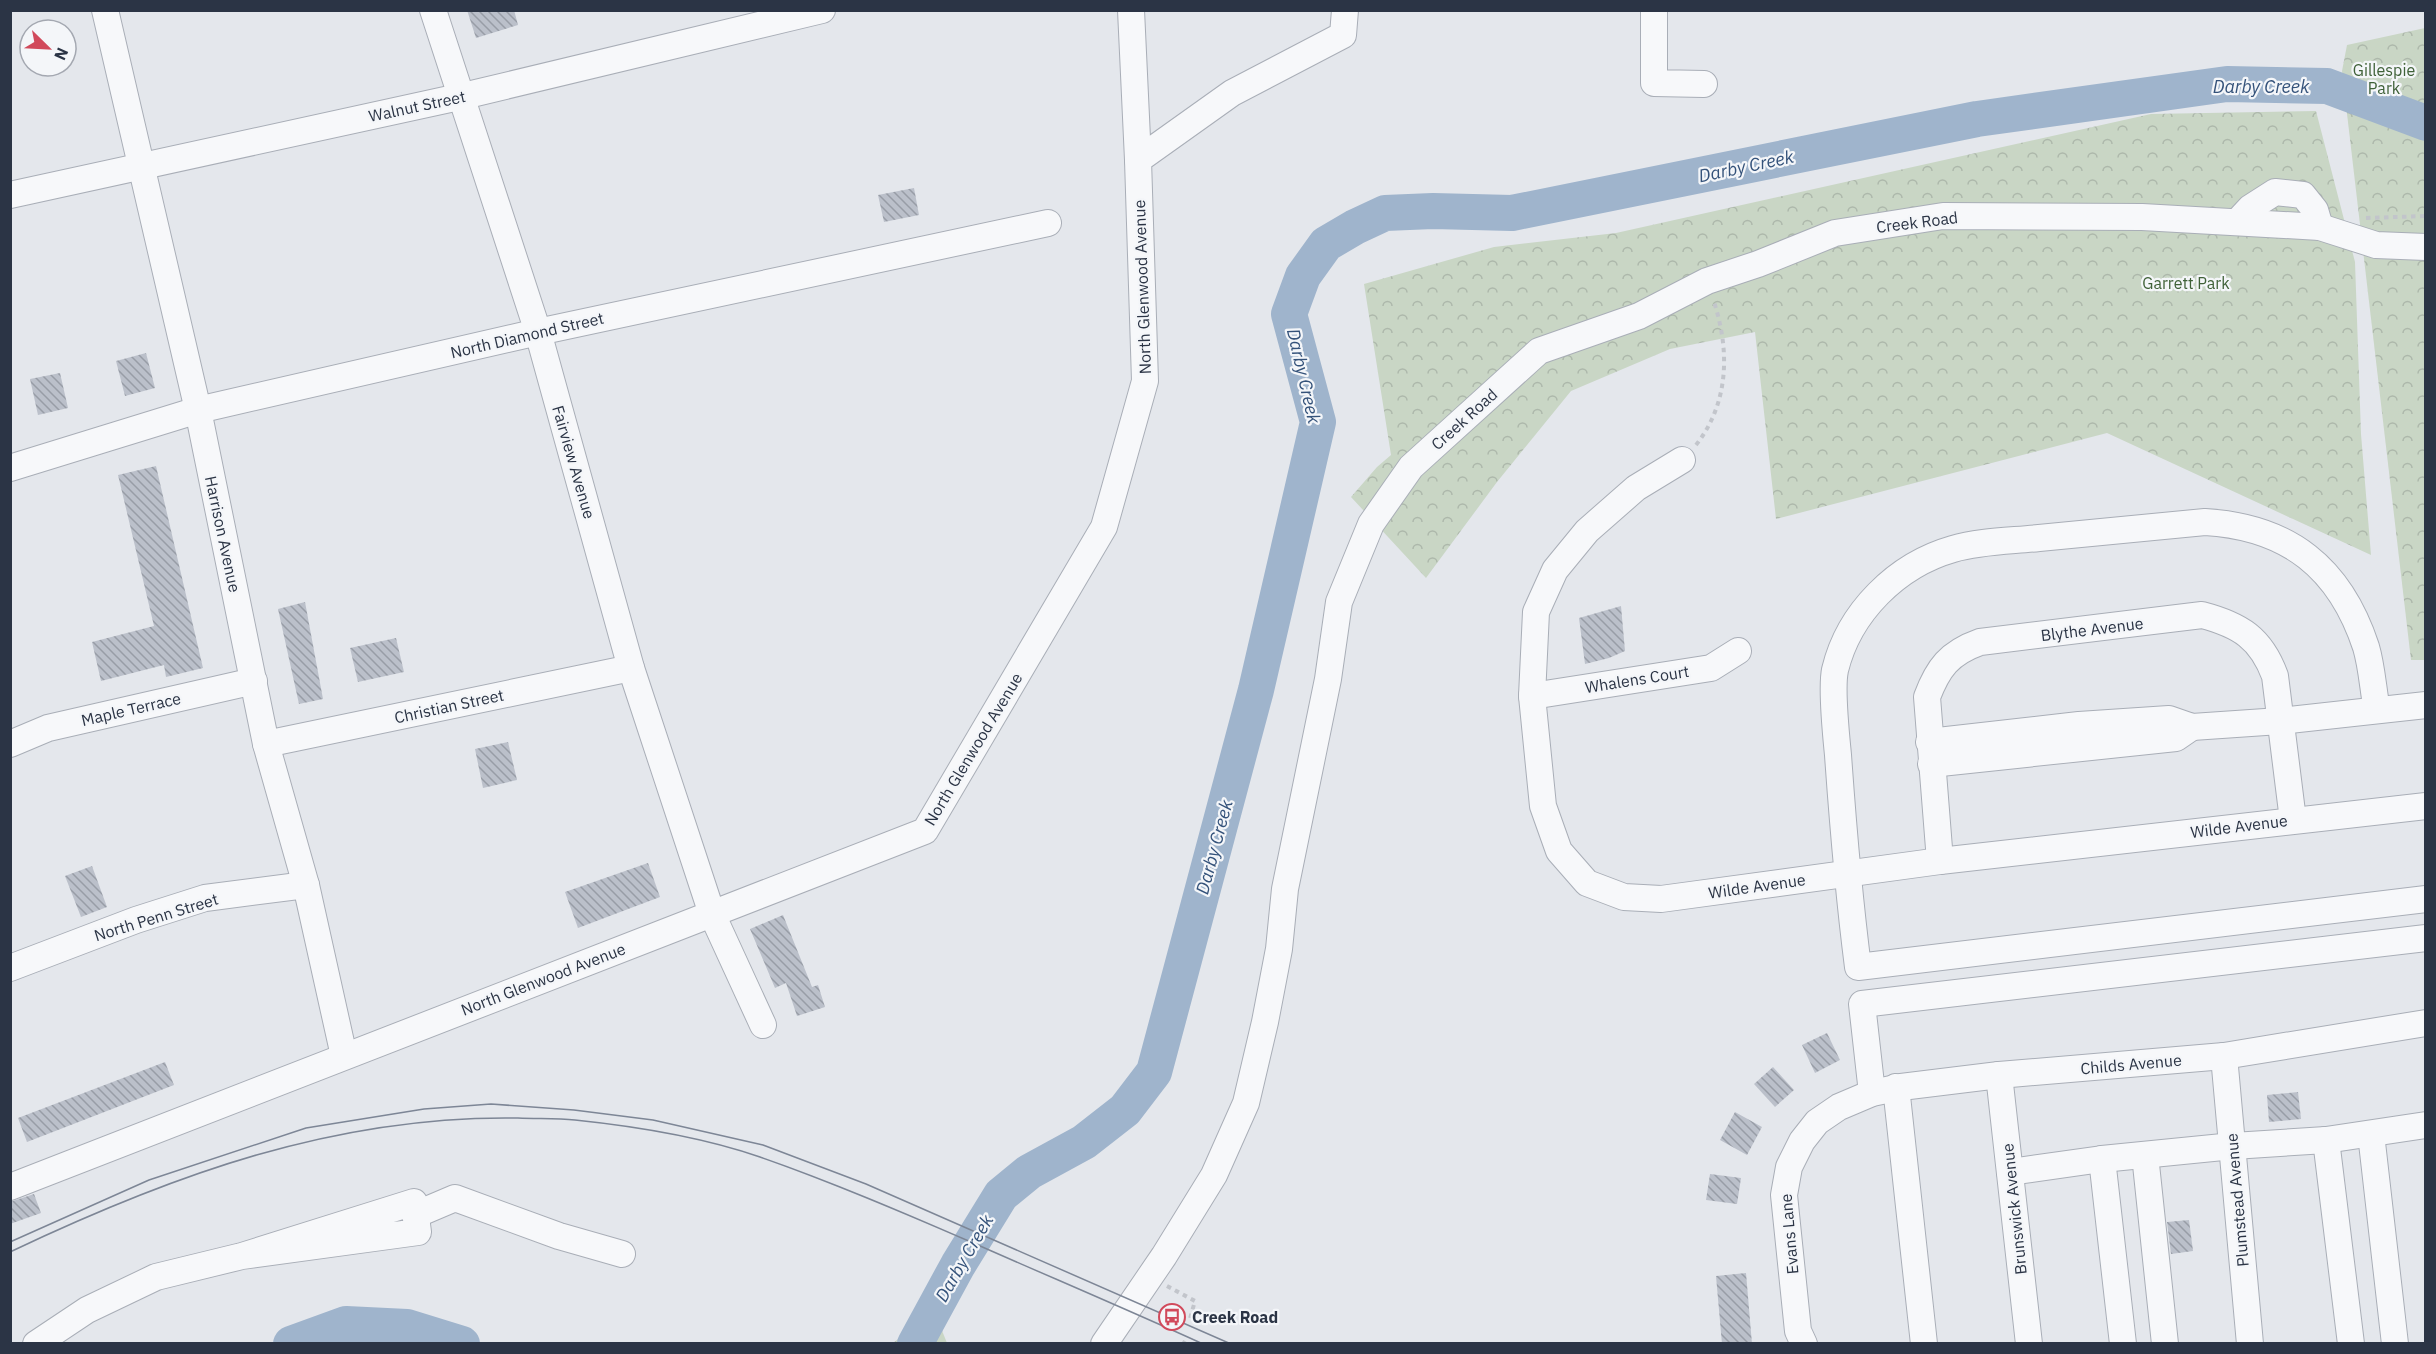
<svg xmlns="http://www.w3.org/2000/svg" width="2436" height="1354" font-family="'IBM Plex Sans',sans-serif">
	<defs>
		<pattern id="park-crowns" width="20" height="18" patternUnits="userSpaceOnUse" patternTransform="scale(1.5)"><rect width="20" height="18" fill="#c9d6c5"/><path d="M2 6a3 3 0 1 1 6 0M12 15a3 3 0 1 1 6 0" fill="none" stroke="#adb8ab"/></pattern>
		<pattern id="building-back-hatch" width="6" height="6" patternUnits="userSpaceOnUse" patternTransform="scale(1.5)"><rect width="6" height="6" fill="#bbc0ca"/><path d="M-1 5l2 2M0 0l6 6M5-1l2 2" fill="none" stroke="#989da6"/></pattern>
	</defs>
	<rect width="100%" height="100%" fill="#e4e7ec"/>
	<g fill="url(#park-crowns)">
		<path d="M 2425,28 L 2425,660 L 2411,660 L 2342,71 L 2347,45 Z"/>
		<path d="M 2316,111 L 2355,262 L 2361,434 L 2371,555 L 2107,433 L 1776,519 L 1755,332 L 1670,349 L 1571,391 L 1497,482 L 1426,578 L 1351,497 L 1377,467 L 1391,455 L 1364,284 L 1494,247 L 1616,233 L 2151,114 Z"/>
		<path d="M 934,1311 L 947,1343 L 893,1343 Z"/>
	</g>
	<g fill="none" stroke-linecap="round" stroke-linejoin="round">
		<g stroke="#9fb4cc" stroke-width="36">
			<path d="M 291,1344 L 346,1324 L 407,1327 L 462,1344"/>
			<path d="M 915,1344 L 958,1265 L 1001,1195 L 1029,1172 L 1084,1142 L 1125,1110 L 1154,1072 L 1256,690 L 1318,422 L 1289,314 L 1303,276 L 1326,244 L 1355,227 L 1385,213 L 1433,211 L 1512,213 L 1977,119 L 2227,84 L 2327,86 L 2426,123"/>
		</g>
	</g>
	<g fill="url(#building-back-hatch)">
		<path d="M 467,10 L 514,10 L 518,25 L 476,38 Z"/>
		<path d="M 914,188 L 919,215 L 884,222 L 878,195 Z"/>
		<path d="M 146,353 L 155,388 L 125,396 L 116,361 Z"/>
		<path d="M 60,373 L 68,408 L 38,415 L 30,379 Z"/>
		<path d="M 156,466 L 203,668 L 166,677 L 164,665 L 101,681 L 92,642 L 154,626 L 118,475 Z"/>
		<path d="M 305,602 L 323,699 L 299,704 L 278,609 Z"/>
		<path d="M 1621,606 L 1625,651 L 1609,658 L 1585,664 L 1579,618 Z"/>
		<path d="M 396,638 L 404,672 L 358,682 L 350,648 Z"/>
		<path d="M 508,742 L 517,780 L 483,788 L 475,749 Z"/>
		<path d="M 648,863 L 660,897 L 578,928 L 565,892 Z"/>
		<path d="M 92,866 L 107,907 L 81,917 L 65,876 Z"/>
		<path d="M 783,915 L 812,987 L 818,985 L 825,1007 L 797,1016 L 786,983 L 775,988 L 750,929 Z"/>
		<path d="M 1827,1033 L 1840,1060 L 1815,1073 L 1802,1045 Z"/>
		<path d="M 165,1062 L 174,1085 L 27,1142 L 18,1118 Z"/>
		<path d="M 1773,1067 L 1794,1090 L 1775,1107 L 1754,1084 Z"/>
		<path d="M 2298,1092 L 2301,1119 L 2269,1122 L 2267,1095 Z"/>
		<path d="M 1735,1112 L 1762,1127 L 1747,1155 L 1720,1140 Z"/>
		<path d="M 1710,1174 L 1741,1178 L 1737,1204 L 1706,1200 Z"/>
		<path d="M 34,1194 L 41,1213 L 10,1224 L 10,1202 Z"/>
		<path d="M 2189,1220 L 2193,1251 L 2171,1254 L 2167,1222 Z"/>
		<path d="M 1746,1273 L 1752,1344 L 1722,1344 L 1716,1276 Z"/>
	</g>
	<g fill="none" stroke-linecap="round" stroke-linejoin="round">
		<defs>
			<g id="minor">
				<path d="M 105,10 L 198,410 L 266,744 L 306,885 L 344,1056"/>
				<path d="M 433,10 L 538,332 L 631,668 L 712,914 L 763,1025"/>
				<path d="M 1131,10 L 1138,160"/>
				<path d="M 1654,10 L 1654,83 L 1704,84"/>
				<path d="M 10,195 L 459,97 L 822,10"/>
				<path d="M 2237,222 L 2250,208 L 2275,192 L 2303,195 L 2315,210 L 2320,227"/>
				<path d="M 1682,460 L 1636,488 L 1587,531 L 1555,570 L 1536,612 L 1532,696 L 1543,806 L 1559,851 L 1587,883 L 1624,897 L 1661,899 L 1940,861 L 2426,806"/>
				<path d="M 10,468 L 198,410 L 538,332 L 1048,223"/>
				<path d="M 1532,696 L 1711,668 L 1738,651"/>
				<path d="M 2377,710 C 2373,690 2372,667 2366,647 C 2340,568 2289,527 2205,522 C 2150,527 2094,533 2039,538 C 2011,541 1980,541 1953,549 C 1897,565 1849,612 1835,670 C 1831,689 1836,734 1838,755 C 1843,826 1849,897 1858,967 L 2426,899"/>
				<path d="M 1929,742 L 2079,725 L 2169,719 L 2192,727 L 2280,721 L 2426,705"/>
				<path d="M 10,744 L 48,728 L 254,681"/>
				<path d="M 266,744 L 631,668"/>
				<path d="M 1931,764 L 2176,738 L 2192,727"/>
				<path d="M 1940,861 L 1927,697 C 1938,668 1949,653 1980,642 L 2202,615 C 2240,625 2261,638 2275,676 L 2293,820"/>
				<path d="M 10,968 L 136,920 L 205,898 L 306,885"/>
				<path d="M 2224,1056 L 2250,1344"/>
				<path d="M 1999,1075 L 2029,1344"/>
				<path d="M 1896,1087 L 1924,1344"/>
				<path d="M 1872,1093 L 1862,1004 L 2426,938"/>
				<path d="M 2371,1134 L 2395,1344"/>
				<path d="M 2326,1140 L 2351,1344"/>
				<path d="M 2145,1155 L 2165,1344"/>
				<path d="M 2102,1159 L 2123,1344"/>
				<path d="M 2010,1172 L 2102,1159 L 2233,1146 L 2326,1140 L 2426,1125"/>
				<path d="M 10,1187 L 925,831 L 1104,527 L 1145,381 L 1138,160 L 1232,93 L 1343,35 L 1345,10"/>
				<path d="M 415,1215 L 455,1198 L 559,1236 L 622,1254"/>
				<path d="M 36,1344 L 87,1310 L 156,1277 L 242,1256 L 414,1202 L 418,1232 L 242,1256"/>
				<path d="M 1104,1344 L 1164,1256 L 1214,1175 L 1246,1103 L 1265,1022 L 1279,949 L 1285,889 L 1328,679 L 1339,602 L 1371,524 L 1411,467 L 1539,351 L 1639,316 L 1707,281 L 1758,264 L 1835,233 L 1943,216 L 2142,217 L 2320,227 L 2376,245 L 2426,247"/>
				<path d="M 1804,1344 L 1798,1331 L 1784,1195 L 1789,1167 L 1802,1141 L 1817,1122 L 1839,1107 L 1872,1093 L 1901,1087 L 1999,1075 L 2224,1056 L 2426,1023"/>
			</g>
		</defs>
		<use href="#minor" stroke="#a9aeb7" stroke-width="28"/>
		<g stroke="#c2c5cb" stroke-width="4" stroke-dasharray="4.5 4.5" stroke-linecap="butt">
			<path d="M 2366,218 L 2426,216"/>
			<path d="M 1696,445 C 1729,403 1730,351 1714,302"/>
			<path d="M 1167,1286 L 1195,1301 L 1189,1322"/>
			<path d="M 1183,1344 L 1185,1341"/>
		</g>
		<use href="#minor" stroke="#f7f8fa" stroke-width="26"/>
		<g stroke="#7d8696" stroke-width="1.5">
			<path d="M 10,1242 L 149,1180 L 306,1128 L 424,1109 L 491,1104 L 574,1110 L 653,1120 L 763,1145 L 866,1184 L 1231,1344"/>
			<path d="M 10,1252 C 172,1175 336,1115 518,1118 C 537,1119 556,1118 575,1120 C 633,1126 705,1138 760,1157 C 832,1182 902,1212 971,1242 C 1048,1276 1126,1309 1203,1344"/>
		</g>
	</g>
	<defs>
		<symbol id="bus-ring" viewBox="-11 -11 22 22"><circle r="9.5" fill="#f4f6f9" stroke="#d1495b" stroke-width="1.5"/><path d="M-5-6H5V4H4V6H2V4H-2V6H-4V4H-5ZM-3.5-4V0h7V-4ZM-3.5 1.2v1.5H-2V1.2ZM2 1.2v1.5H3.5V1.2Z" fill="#d1495b"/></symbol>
	</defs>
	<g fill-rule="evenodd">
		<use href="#bus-ring" x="1157" y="1302" width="30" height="30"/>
	</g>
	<g text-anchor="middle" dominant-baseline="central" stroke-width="4.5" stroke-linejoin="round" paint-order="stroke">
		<g font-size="16" fill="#3f6138" stroke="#f4f6f9">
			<text x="2384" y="70">Gillespie<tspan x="2384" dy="18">Park</tspan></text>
			<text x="2186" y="283">Garrett Park</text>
		</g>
		<g font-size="16" fill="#2b3445" stroke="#f4f6f9">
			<text transform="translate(417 106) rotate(-12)">Walnut Street</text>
			<text transform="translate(1917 222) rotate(-7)">Creek Road</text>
			<text transform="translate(1142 287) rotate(-92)">North Glenwood Avenue</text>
			<text transform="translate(527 335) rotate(-13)">North Diamond Street</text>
			<text transform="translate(1464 419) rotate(-42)">Creek Road</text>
			<text transform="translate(574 462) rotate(74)">Fairview Avenue</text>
			<text transform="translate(223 534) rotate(78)">Harrison Avenue</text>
			<text transform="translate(2092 629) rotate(-7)">Blythe Avenue</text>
			<text transform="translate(1637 679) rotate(-9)">Whalens Court</text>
			<text transform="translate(449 706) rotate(-12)">Christian Street</text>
			<text transform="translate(131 709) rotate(-13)">Maple Terrace</text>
			<text transform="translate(973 749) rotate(-59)">North Glenwood Avenue</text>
			<text transform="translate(2239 826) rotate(-7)">Wilde Avenue</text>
			<text transform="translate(1757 886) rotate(-8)">Wilde Avenue</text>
			<text transform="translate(156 917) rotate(-17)">North Penn Street</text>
			<text transform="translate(543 979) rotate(-21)">North Glenwood Avenue</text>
			<text transform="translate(2131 1064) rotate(-5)">Childs Avenue</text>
			<text transform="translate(2237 1200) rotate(-95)">Plumstead Avenue</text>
			<text transform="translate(2014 1209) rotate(-96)">Brunswick Avenue</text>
			<text transform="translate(1789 1234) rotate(-95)">Evans Lane</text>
		</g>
		<g font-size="16" font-weight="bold" fill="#2b3445" stroke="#f4f6f9" text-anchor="start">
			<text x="1192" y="1317">Creek Road</text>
		</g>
		<g font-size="18" font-style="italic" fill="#34527a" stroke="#f4f6f9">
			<text x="2261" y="86">Darby Creek</text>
			<text transform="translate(1746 166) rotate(-12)">Darby Creek</text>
			<text transform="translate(1304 376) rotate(77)">Darby Creek</text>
			<text transform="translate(1214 847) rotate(-75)">Darby Creek</text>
			<text transform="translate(964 1258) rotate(-60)">Darby Creek</text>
		</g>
	</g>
	<rect width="2436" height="1354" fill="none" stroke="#2b3445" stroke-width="24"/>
	<g transform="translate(48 48) rotate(114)"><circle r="28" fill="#f4f6f9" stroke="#a4a8b1" stroke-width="1.5"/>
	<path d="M0-4.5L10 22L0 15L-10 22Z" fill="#d1495b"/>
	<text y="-9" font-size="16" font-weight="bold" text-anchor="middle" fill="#2b3445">N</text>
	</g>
</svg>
